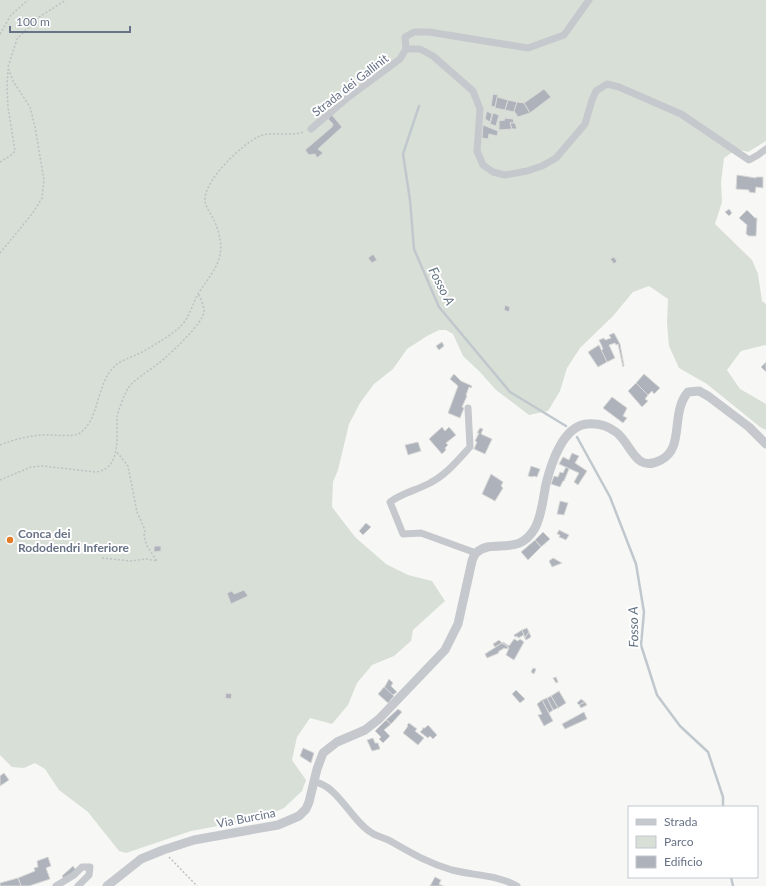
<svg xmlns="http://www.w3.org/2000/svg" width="766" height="886" font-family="Lato,sans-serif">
	<rect width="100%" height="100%" fill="#f7f8f5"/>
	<path fill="#d8dfd6" d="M 0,0 L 766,0 L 766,141 L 748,152 L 737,149 L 724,158 L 721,182 L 722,202 L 715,224 L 752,260 L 758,274 L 762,301 L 766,304 L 766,346 L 765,345 L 741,351 L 727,370 L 740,389 L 766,404 L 766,430 L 760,427 L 707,384 L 679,368 L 669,346 L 667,323 L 668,299 L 649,286 L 633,292 L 613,316 L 580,348 L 567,368 L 560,391 L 548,411 L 529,415 L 496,390 L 480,372 L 463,356 L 453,334 L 446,330 L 439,330 L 427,336 L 407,349 L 393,369 L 374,384 L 360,403 L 349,424 L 338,470 L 333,482 L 332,507 L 355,537 L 386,564 L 408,575 L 432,581 L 445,601 L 413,630 L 411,641 L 394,656 L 372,665 L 357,683 L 348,705 L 332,724 L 310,718 L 297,737 L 292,760 L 306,780 L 302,791 L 284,808 L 262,818 L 191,831 L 126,853 L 119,851 L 88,812 L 59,790 L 45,769 L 35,763 L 24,768 L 12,767 L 0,755 Z"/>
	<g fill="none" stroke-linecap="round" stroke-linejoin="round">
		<g stroke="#c0c8ce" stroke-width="2.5">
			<path d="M 419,106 L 403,154 L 410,200 L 414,249 L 439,307 L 510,392 L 566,426"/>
			<path d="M 577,437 L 610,497 L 636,564 L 644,612 L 641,645 L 657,695 L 680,726 L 708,752 L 723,797 L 723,807"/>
			<path d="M 731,877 L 733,886"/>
		</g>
	</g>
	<g fill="#aeb3bb" stroke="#d9d9d7">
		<path d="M 544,89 L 551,97 L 530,113 L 524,103 Z"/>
		<path d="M 493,94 L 498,95 L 495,107 L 491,106 Z"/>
		<path d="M 497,97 L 508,100 L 505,110 L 495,108 Z"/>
		<path d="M 508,100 L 517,102 L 514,112 L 505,110 Z"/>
		<path d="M 517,102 L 524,103 L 530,113 L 518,117 L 514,111 Z"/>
		<path d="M 487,111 L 492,114 L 490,122 L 485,119 Z"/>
		<path d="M 493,113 L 499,115 L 496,126 L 490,124 Z"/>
		<path d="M 332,115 L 342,127 L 318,149 L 323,153 L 317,158 L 315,154 L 309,155 L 305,150 L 332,127 L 333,124 L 328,119 Z"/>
		<path d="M 504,118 L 513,119 L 514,123 L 510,123 L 512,129 L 499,130 L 499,121 L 505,120 Z"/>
		<path d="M 510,123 L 515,123 L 517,129 L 512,129 Z"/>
		<path d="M 483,125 L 498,131 L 497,136 L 489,134 L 488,139 L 482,138 Z"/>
		<path d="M 737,175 L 756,178 L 756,177 L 763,177 L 763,188 L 756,187 L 755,193 L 749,192 L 749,190 L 736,189 Z"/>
		<path d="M 729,209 L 732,213 L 729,216 L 725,212 Z"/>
		<path d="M 747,210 L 755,218 L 757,218 L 756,236 L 749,236 L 746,234 L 747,225 L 739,218 Z"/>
		<path d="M 373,254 L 377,260 L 372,263 L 368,258 Z"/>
		<path d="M 614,257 L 617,261 L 614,264 L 610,259 Z"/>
		<path d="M 505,305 L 510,307 L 509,312 L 504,310 Z"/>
		<path d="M 614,333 L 620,344 L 624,366 L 623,367 L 618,344 L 616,345 L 615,343 L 609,345 L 615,358 L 607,362 L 601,351 L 603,349 L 599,340 L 604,338 L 605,340 L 611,338 L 609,335 Z"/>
		<path d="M 442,342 L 444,346 L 439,350 L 436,346 Z"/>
		<path d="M 599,345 L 607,362 L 598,367 L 588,352 Z"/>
		<path d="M 766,362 L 766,372 L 761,367 Z"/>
		<path d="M 454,374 L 461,381 L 472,386 L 471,388 L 469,387 L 466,395 L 467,396 L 462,407 L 464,408 L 460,418 L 448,413 L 458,386 L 450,379 Z"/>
		<path d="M 644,374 L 660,388 L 654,394 L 652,391 L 648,395 L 636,383 Z"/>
		<path d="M 636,383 L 648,395 L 645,399 L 648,401 L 642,407 L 628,391 Z"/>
		<path d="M 612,397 L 627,408 L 623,416 L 627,418 L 623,423 L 603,408 Z"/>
		<path d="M 442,427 L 445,431 L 449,427 L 456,435 L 446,443 L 448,445 L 445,448 L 446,450 L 442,454 L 429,439 Z"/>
		<path d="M 480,428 L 483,429 L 481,434 L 492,439 L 485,454 L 474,449 L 477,442 L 475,441 L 479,433 L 477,433 Z"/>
		<path d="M 418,442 L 421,451 L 408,455 L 405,445 Z"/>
		<path d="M 572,453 L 579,456 L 575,463 L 587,471 L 578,485 L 574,482 L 579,473 L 559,464 L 563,457 L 569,460 Z"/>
		<path d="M 531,466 L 540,469 L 537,477 L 533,476 L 533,477 L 528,476 Z"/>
		<path d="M 566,467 L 569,469 L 564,481 L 563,481 L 560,487 L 551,484 L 554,476 L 558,477 L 560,472 L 563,473 Z"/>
		<path d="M 491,474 L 503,482 L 501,486 L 503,488 L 495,501 L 482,494 Z"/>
		<path d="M 560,501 L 568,503 L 564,515 L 557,514 Z"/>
		<path d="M 366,523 L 371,527 L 363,535 L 359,531 Z"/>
		<path d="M 559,530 L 569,535 L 566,540 L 559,537 L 560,535 L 557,534 Z"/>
		<path d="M 543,532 L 550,539 L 541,547 L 535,540 Z"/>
		<path d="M 535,540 L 541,547 L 528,560 L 521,552 Z"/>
		<path d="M 154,546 L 161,546 L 161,551 L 154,552 Z"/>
		<path d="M 553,558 L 562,563 L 552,567 L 549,561 Z"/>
		<path d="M 244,590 L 248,596 L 231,604 L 227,593 L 232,591 L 234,594 Z"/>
		<path d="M 527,628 L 529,632 L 525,638 L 522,630 Z"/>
		<path d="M 522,630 L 525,638 L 526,640 L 524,635 L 518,638 L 517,636 L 515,637 L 514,635 Z"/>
		<path d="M 529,632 L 531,637 L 526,640 L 525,638 Z"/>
		<path d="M 514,639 L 518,641 L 520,639 L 524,642 L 514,660 L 506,655 L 509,648 L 508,647 L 502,643 L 503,642 L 509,646 Z"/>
		<path d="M 499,640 L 502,643 L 495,647 L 493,644 Z"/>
		<path d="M 502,643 L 508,647 L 507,649 L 504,648 L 498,652 L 499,653 L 487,658 L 485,654 Z"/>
		<path d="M 533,668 L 536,669 L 534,674 L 531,672 Z"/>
		<path d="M 556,677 L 558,682 L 556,683 L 553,678 Z"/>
		<path d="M 389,679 L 393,683 L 391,686 L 397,692 L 393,695 L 384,688 Z"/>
		<path d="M 384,687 L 394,696 L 388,703 L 378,694 Z"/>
		<path d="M 516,690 L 525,699 L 520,703 L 512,694 Z"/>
		<path d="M 559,691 L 566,703 L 558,708 L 551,696 Z"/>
		<path d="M 226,693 L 232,694 L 231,699 L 225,698 Z"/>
		<path d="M 551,696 L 558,708 L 553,710 L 547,698 Z"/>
		<path d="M 547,698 L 553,710 L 549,713 L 542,700 Z"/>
		<path d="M 581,699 L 585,702 L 579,705 L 577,703 Z"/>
		<path d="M 542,700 L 553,721 L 544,726 L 538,715 L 542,714 L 537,704 Z"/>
		<path d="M 585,702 L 587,705 L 581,708 L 579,705 Z"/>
		<path d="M 398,709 L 402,712 L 391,724 L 386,720 Z"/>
		<path d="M 584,712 L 587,719 L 565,729 L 562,724 Z"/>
		<path d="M 386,720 L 391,724 L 384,730 L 390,736 L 383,743 L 379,739 L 381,737 L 375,731 Z"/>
		<path d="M 409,723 L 417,729 L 415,731 L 424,738 L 418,745 L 403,733 L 408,726 L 407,725 Z"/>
		<path d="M 428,725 L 437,735 L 433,739 L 430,736 L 428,738 L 420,732 L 423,729 L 422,728 L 425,728 Z"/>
		<path d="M 373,738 L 375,743 L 378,743 L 380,749 L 372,751 L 367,740 Z"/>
		<path d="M 303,748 L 314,753 L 311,763 L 300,756 Z"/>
		<path d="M 4,773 L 9,780 L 0,786 L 0,776 Z"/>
		<path d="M 48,857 L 51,866 L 46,868 L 50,879 L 29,886 L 21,886 L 18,878 L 35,871 L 34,868 L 38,867 L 37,861 Z"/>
		<path d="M 73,866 L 76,870 L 65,880 L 62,876 Z"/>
		<path d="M 435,877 L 441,880 L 439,884 L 443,886 L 430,886 Z"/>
		<path d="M 18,878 L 21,886 L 0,886 L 0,883 Z"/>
	</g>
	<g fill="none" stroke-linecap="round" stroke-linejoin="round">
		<g stroke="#bfc0c3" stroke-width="1.5" stroke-dasharray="2 2" stroke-linecap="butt">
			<path d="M 0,34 L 11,15 L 28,0"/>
			<path d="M 0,162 L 10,156 L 15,151 L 8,107 L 7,87 L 8,69"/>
			<path d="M 0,253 L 32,214 L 42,198 L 44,180 L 35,127 L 30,107 L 13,81 L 8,67 L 17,39 L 39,17 L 66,0"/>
			<path d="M 0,445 C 13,440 27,436 41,435 C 51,434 72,438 80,433 C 100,419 96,384 114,367 C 120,360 130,358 138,354 C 145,351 152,346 159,342 C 169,336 183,327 188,316 C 192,309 194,301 198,294 C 204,284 212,275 217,264 C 224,250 220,233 214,220 C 211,214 206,208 205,201 C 203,181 243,143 260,136 C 273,131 289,137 304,132"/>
			<path d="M 0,480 L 31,467 L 43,466 L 95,472 C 122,470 116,436 117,417 C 118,411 125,393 128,388 C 136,378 149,371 159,363 C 169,355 204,323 204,311 C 204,305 200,298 198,293"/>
			<path d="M 102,558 L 131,561 L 146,559 L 157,561 L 147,546 L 144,536 L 145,530 L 137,512 L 128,466 L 116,451"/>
			<path d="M 169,857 L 197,886"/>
		</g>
		<g stroke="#c5c8cc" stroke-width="7">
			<path d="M 406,49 L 405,37 L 414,32 L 429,32 L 528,48 L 564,35 L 589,0"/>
			<path d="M 311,129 L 346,99 L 400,59 L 406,49 L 420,49 L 433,56 L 473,91 L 480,109 L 477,151 L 483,165 L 493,172 L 505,175 L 527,171 L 542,166 L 556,158 L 585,124 L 592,100 L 596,91 L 607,84 L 619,87 L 681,114 L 749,160 L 758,155 L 766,149"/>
			<path d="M 468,408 L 470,447 C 458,460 446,475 430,483 C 417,490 402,493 390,502 L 403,534 L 421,533 L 476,553"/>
			<path d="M 314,782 C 337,784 352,822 372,833 C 378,837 386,838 392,842 C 413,854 428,863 452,870 C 475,876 495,874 517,886"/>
			<path d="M 56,886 L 74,875 L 82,867 L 90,867 L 89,875 L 78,886"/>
		</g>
		<path stroke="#c5c8cc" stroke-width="9" d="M 107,886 L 141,859 L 163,850 L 194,840 L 278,825 L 299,816 L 306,809 L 309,802 L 317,769 L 323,753 L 337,742 L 365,730 L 379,719 L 445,650 L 458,624 L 472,561 C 473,558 475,554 476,553 C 493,537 518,558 535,528 C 542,515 543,498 546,484 C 551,464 563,426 587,424 C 597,423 608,426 616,432 C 632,444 635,474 661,460 C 685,448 670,413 688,392 L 699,391 L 708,396 L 749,427 L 766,444"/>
	</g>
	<circle fill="#e37b29" stroke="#fff" stroke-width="1.5" cx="10" cy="540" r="4"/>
	<g text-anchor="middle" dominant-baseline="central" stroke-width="4" stroke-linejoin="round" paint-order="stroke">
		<g font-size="12" fill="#677286" stroke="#fff">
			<text transform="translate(350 85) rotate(-38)">Strada dei Gallinit</text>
			<text transform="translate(246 818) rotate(-11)">Via Burcina</text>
		</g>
		<g font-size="12" font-weight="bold" fill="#677286" stroke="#fff" text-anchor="start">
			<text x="18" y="533">Conca dei<tspan x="18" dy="14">Rododendri Inferiore</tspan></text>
		</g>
		<g font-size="13" font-style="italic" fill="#637382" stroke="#fff">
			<text transform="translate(442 286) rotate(63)">Fosso A</text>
			<text transform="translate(633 627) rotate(-91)">Fosso A</text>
		</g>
	</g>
	<rect x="628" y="806" width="130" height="72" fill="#ffffff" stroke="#c2c7cf"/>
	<rect x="636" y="819" width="20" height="6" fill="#c5c8cc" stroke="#c2c7cf"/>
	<text x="664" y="826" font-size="12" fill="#677286">Strada</text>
	<rect x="636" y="836" width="20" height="12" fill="#d8dfd6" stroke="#c2c7cf"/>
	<text x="664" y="846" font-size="12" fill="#677286">Parco</text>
	<rect x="636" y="856" width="20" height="12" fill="#aeb3bb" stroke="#c2c7cf"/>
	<text x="664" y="866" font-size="12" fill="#677286">Edificio</text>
	<path d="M10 26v6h120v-6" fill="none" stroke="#677286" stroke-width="2"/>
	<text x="16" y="26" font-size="12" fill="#677286" stroke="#ffffff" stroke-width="3" paint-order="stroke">100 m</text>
</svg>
